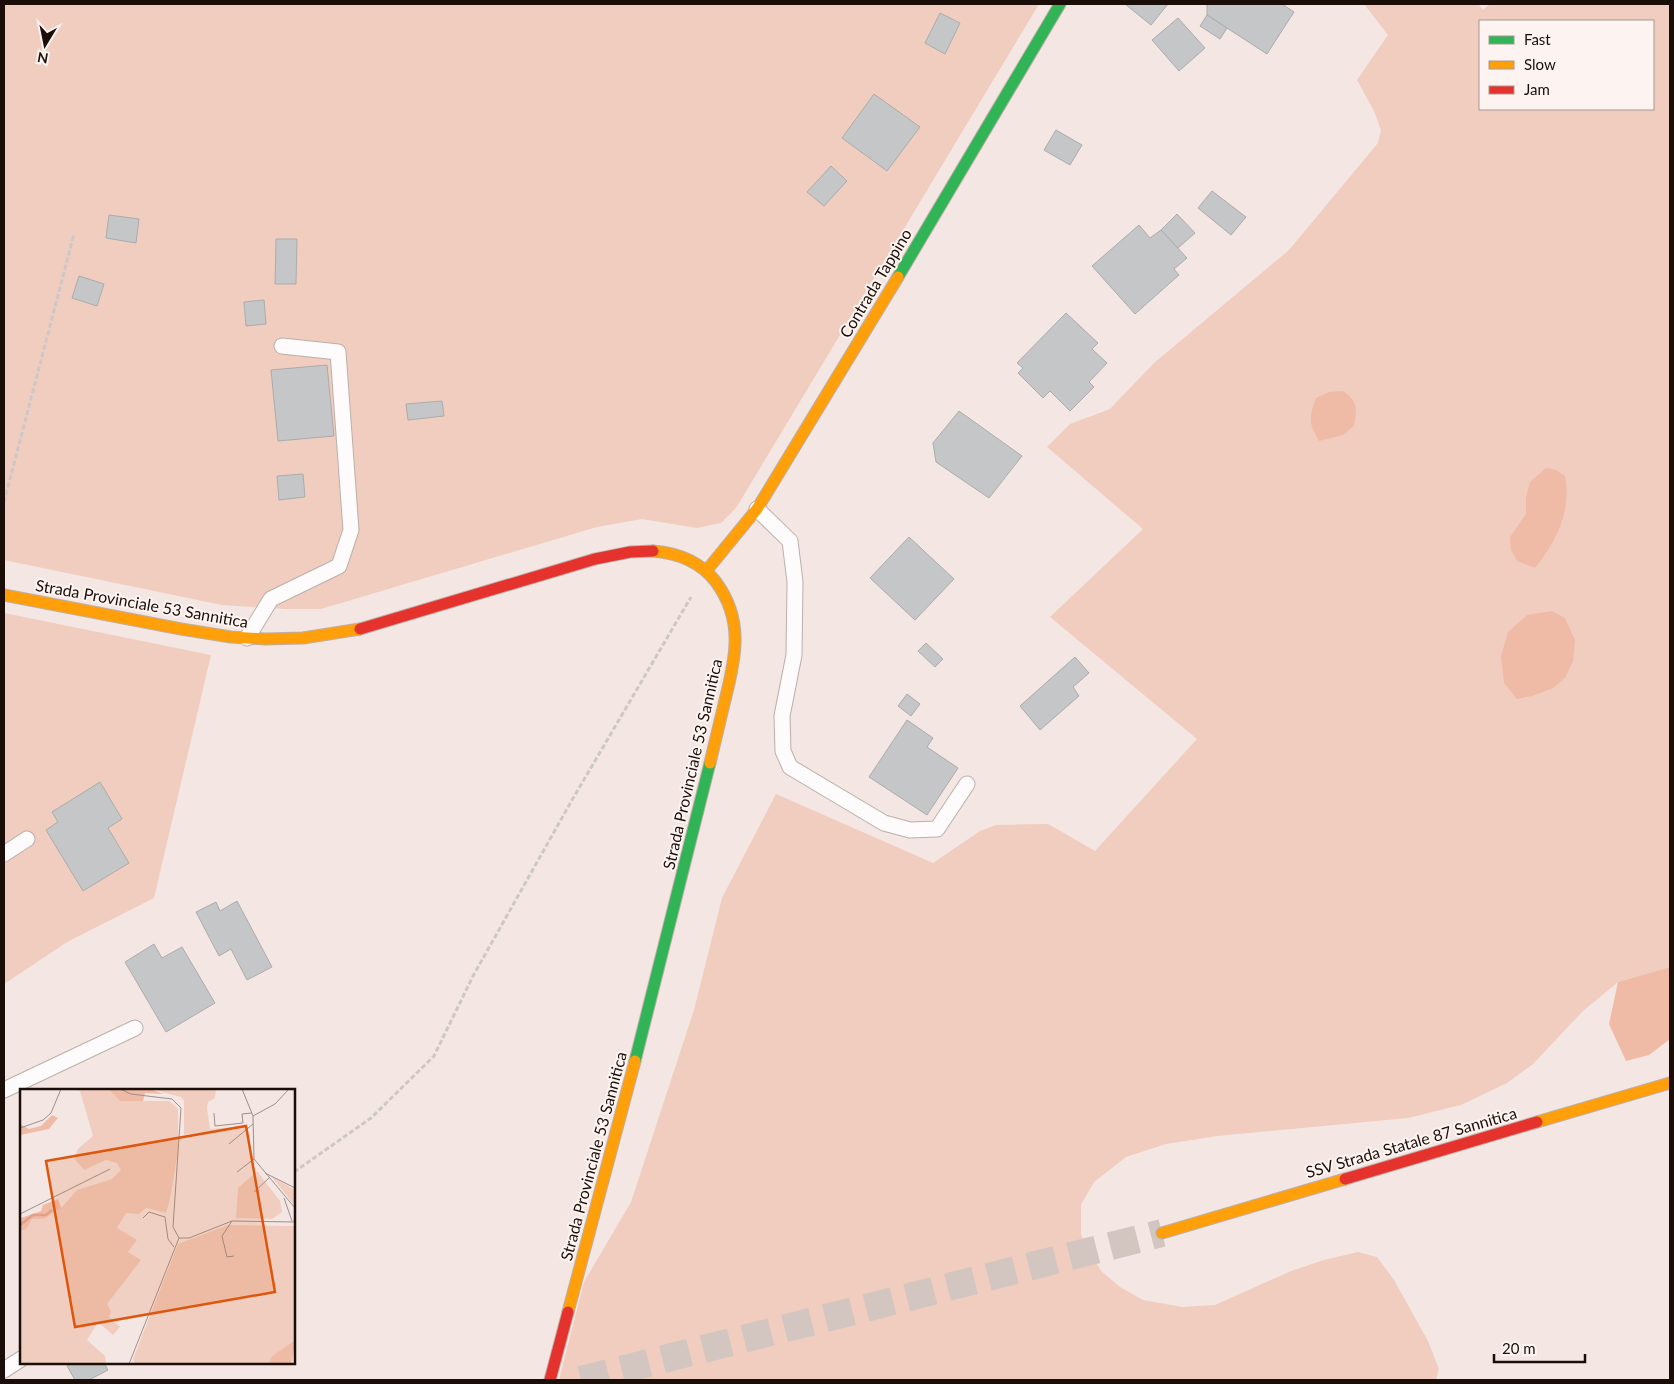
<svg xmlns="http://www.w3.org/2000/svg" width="1674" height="1384" font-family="Lato,sans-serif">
	<rect width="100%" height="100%" fill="#f4e6e2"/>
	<g fill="#f0cdbf" fill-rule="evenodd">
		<path d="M 4,4 L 1039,4 L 736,508 L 721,523 L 697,528 L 642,519 L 597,527 L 321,609 L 285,609 L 222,605 L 4,560 Z"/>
		<path d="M 1364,4 L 1478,4 L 1483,10 L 1490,4 L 1670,4 L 1670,967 L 1618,982 L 1583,1011 L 1533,1064 L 1507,1083 L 1461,1105 L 1408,1118 L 1217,1136 L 1166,1144 L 1126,1157 L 1094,1182 L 1081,1205 L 1081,1235 L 1101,1271 L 1120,1287 L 1143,1300 L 1182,1307 L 1215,1305 L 1291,1271 L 1324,1260 L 1358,1252 L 1377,1257 L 1394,1280 L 1428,1341 L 1439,1369 L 1436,1380 L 559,1380 L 584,1282 L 631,1202 L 694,1010 L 722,898 L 776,794 L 933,863 L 980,831 L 996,825 L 1048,824 L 1095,851 L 1197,739 L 1050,617 L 1143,529 L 1047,447 L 1070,424 L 1110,409 L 1154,363 L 1289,250 L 1378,143 L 1381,130 L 1374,111 L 1357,80 L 1388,35 ZM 1480,21 L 1653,21 L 1653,109 L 1480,109 Z"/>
		<path d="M 4,613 L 211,655 L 154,898 L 67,942 L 4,984 Z"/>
	</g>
	<g fill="#f0bba6">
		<path d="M 1343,391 C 1358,402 1357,408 1354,426 L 1343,435 L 1319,441 C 1308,422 1309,418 1316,398 L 1329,392 Z"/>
		<path d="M 1546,468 L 1556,470 L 1565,476 C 1572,511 1556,542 1535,568 L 1517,561 L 1511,550 L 1510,537 L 1526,514 L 1526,497 L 1530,482 Z"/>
		<path d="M 1552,611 L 1565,618 L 1575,640 L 1573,661 L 1565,678 L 1553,688 L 1532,696 L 1517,699 L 1504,683 L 1501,656 L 1508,632 L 1527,615 Z"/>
		<path d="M 1670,967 L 1670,1039 L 1649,1055 L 1626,1061 L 1609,1024 L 1618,982 Z"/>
	</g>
	<g fill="#c5c6c7" stroke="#abacad">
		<path d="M 1125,4 L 1168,4 L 1151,25 Z"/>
		<path d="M 1207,4 L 1282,4 L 1294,12 L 1267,54 L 1207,15 Z"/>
		<path d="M 940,13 L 960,23 L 945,54 L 925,43 Z"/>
		<path d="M 1207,15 L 1227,28 L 1220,39 L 1200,26 Z"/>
		<path d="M 1178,18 L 1205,48 L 1179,71 L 1152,40 Z"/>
		<path d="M 874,94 L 920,127 L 887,171 L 842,138 Z"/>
		<path d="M 1056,130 L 1082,145 L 1070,165 L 1044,150 Z"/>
		<path d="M 831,166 L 847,181 L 824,206 L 807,192 Z"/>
		<path d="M 1212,191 L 1246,217 L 1231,235 L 1198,208 Z"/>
		<path d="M 1177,214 L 1195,233 L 1178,248 L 1161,230 Z"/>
		<path d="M 109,215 L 139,219 L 136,243 L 106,238 Z"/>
		<path d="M 1139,225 L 1150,238 L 1161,230 L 1187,258 L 1174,269 L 1179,275 L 1135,314 L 1092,266 Z"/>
		<path d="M 276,239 L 297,239 L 296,284 L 275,284 Z"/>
		<path d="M 79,276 L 104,284 L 97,306 L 72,298 Z"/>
		<path d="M 264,300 L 266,324 L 246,326 L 244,302 Z"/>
		<path d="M 1066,313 L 1098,343 L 1092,349 L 1107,363 L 1089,382 L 1094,387 L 1070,411 L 1050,391 L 1043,398 L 1018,373 L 1023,368 L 1017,363 Z"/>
		<path d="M 327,365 L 334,436 L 278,441 L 271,370 Z"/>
		<path d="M 442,401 L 444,416 L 408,420 L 406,404 Z"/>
		<path d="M 959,411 L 1022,456 L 989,498 L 936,462 L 933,443 Z"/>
		<path d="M 303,474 L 305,497 L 279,500 L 277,476 Z"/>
		<path d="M 909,537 L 954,579 L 915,620 L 870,578 Z"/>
		<path d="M 926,643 L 943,659 L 935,667 L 918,651 Z"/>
		<path d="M 1075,657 L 1089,673 L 1073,687 L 1079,696 L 1040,730 L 1020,706 Z"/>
		<path d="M 907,694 L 920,704 L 911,716 L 898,706 Z"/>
		<path d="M 907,720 L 933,738 L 927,747 L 958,768 L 927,815 L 869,777 Z"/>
		<path d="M 100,782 L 122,819 L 108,828 L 129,863 L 83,891 L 46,830 L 58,822 L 52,812 Z"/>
		<path d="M 237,901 L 272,967 L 247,980 L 231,949 L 219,956 L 196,912 L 216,902 L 220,911 Z"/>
		<path d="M 154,944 L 162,958 L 182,947 L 215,1003 L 166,1032 L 125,962 Z"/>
		<path d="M 73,1363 L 104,1363 L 108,1370 L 89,1380 L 75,1380 L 67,1366 Z"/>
	</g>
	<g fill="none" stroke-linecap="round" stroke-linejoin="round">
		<path stroke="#d3c6c1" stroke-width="28" stroke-dasharray="28 14" stroke-linecap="butt" d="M 581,1380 L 1162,1233"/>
		<defs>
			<g id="lane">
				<path d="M 757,509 L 790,541 L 795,582 L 794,655 L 782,716 L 783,751 L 790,767 L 884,823 L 910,830 L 937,829 L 967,784"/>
				<path d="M 247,638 L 271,599 L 339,566 L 351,530 L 338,352 L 282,346"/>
				<path d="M 4,854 L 27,839"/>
				<path d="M 4,1090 L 135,1028"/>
				<path d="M 4,1370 L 21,1359"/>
			</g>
			<g id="fast">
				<path d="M 898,277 L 1060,4"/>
				<path d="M 635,1061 L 710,763"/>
			</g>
			<g id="slow">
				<path d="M 653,551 C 678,553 700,561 716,582 C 744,620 736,657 725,700 C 720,721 715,742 710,763"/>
				<path d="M 707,570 L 757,509 L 898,277"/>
				<path d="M 4,595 L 181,629 L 231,637 L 265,639 L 303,638 L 360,629"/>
				<path d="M 1537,1122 L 1670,1083"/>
				<path d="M 1162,1233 L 1345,1179"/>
				<path d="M 568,1312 L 635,1061"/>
			</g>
			<g id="jam">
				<path d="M 360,629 L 595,559 L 630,552 L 653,551"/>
				<path d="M 1345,1179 L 1537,1122"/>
				<path d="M 550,1380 L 568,1312"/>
			</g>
		</defs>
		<use href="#lane" stroke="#bcafaa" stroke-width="17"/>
		<use href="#fast" stroke="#bcafaa" stroke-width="13"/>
		<use href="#slow" stroke="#bcafaa" stroke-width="13"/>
		<use href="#jam" stroke="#bcafaa" stroke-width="13"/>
		<g stroke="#cdc8c7" stroke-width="3" stroke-dasharray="5 2.5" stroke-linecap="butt">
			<path d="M 4,502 L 74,234"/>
			<path d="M 294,1172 L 371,1118 L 434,1056 L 473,976 L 572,800 L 691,597"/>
		</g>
		<use href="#lane" stroke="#fdfbfb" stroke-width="15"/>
		<use href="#fast" stroke="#30b455" stroke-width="11"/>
		<use href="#slow" stroke="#ff9f0a" stroke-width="11"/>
		<use href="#jam" stroke="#e5322d" stroke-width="11"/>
	</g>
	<g text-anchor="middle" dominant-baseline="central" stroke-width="4" stroke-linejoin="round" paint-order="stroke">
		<g font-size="16" fill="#1b0e09" stroke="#fdf4f1">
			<text transform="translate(875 283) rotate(-59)">Contrada Tappino</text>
			<text transform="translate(142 603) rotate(10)">Strada Provinciale 53 Sannitica</text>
			<text transform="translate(692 764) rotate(-77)">Strada Provinciale 53 Sannitica</text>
			<text transform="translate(1411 1142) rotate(-16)">SSV Strada Statale 87 Sannitica</text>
			<text transform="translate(593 1156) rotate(-75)">Strada Provinciale 53 Sannitica</text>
		</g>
	</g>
	<g transform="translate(20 1089)">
		<rect width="275" height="275" fill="#f4e6e2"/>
		<path d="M 56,0 L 89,0 L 110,12 L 149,12 L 158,20 L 158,62 L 150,110 L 146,124 L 126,119 L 119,125 L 106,124 L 97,139 L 117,151 L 108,163 L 121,171 L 87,215 L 91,222 L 89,228 L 100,238 L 93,246 L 78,233 L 67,251 L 85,267 L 86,275 L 0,275 L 0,142 L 12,130 L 24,130 L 41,119 L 57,101 L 92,90 L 101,81 L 97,74 L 86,71 L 64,81 L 54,69 L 58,60 L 73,47 L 60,2 ZM 131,0 L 196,0 L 195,9 L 188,13 L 187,19 L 190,40 L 224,37 L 164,46 L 164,12 L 161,8 ZM 237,82 L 260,112 L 262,123 L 252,130 L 216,129 L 218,99 ZM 252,88 L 275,101 L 275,117 ZM 208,136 L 275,137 L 275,251 L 252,267 L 248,275 L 115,275 L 113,270 L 158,155 Z" fill="#f0cdbf"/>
		<path d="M 89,0 L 131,0 L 143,5 L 125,4 L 123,12 L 100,12 ZM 32,26 L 38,29 L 29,40 L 0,46 L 0,35 L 9,40 L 21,37 ZM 38,110 L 41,119 L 24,130 L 12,130 L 6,140 L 0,142 L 1,129 L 21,122 L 23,116 ZM 275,251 L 272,275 L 248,275 L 252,267 Z" fill="#f0bba6"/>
		<path fill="none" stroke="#e0a188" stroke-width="2.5" d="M 0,136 L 13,126 L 26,126 L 32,121"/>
		<path fill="none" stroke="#9d908b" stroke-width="1" d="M 100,0 L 111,5 L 152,10 L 161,19 L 153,138 L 159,149 L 169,149 L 212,132 L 275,133M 222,0 L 233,27 L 234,70 L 275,119M 194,24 L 195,37 L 223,34 L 222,25 L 232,24M 233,27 L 255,15 L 269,0M 0,39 L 23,31 L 31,24 L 41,0M 209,55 L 233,35M 217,83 L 234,70M 245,84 L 275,99M 234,103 L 249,89M 264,109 L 272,132M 0,125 L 90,80M 123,129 L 129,123 L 145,128 L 148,150 L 154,158M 212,132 L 202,147 L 207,168 L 214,167M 109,275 L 159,149"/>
		<path fill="#de550c" fill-opacity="0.15" stroke="#de550c" stroke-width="2.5" d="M 226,37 L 255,203 L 55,238 L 26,72 Z"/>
		<rect width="275" height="275" fill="none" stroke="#1b0e09" stroke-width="2.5"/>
	</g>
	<rect width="1674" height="1384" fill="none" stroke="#1b0e09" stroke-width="10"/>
	<rect x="1479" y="20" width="175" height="90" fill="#fdf4f1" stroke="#a39894"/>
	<rect x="1489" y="36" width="25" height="8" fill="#30b455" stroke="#a39894"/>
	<text x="1524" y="45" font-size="15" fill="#1b0e09">Fast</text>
	<rect x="1489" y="61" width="25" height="8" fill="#ff9f0a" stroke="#a39894"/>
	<text x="1524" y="70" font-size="15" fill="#1b0e09">Slow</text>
	<rect x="1489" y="86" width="25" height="8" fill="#e5322d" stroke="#a39894"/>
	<text x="1524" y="95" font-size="15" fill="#1b0e09">Jam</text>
	<g transform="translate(45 45) rotate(190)" stroke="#fdf4f1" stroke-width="4" paint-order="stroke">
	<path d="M0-4L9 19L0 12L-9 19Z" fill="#1b0e09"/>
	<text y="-8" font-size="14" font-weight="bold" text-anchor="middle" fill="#1b0e09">N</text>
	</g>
	<path d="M1494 1354v8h91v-8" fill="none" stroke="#1b0e09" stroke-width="2.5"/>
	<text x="1502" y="1354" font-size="15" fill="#1b0e09" stroke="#fdf4f1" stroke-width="4" paint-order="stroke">20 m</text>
</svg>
